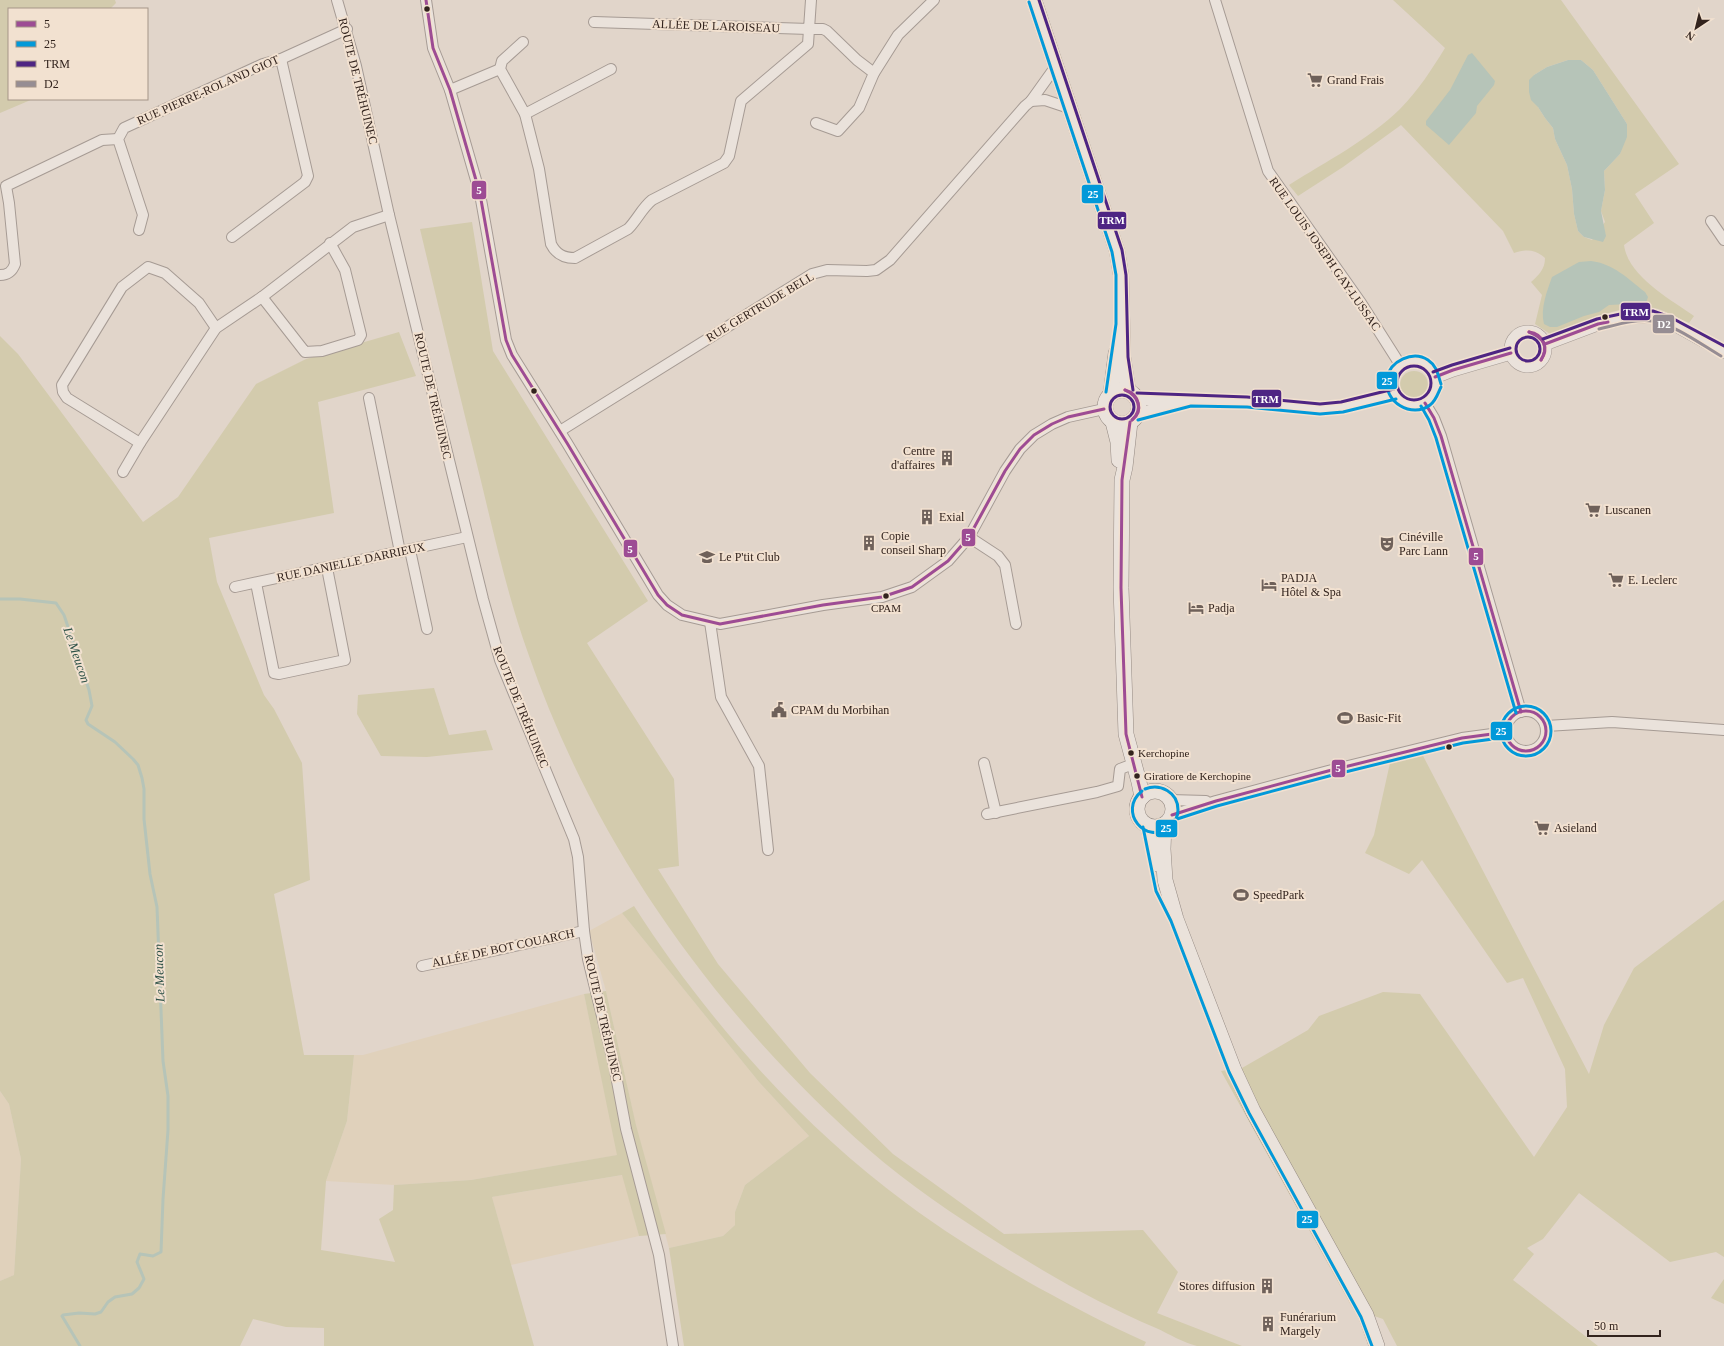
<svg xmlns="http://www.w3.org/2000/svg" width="1724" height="1346" font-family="Georgia,serif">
	<rect width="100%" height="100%" fill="#e1d5ca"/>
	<g fill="#e0d1bb">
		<path d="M 622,913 L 759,1082 L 809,1136 L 745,1185 L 735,1212 L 735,1225 L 723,1236 L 669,1248 L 636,1126 L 606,991 L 589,931 Z"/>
		<path d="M 584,994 L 618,1155 L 471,1180 L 394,1185 L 326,1181 L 347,1121 L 354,1055 L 363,1055 Z"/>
		<path d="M 0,1091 L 9,1104 L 21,1159 L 14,1275 L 0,1281 Z"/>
		<path d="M 623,1175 L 639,1236 L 511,1265 L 492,1197 Z"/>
	</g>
	<g fill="#d3cbad" fill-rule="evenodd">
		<path d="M 0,0 L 115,0 L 116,3 L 110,9 L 9,9 L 9,99 L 33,99 L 0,113 Z"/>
		<path d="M 1393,0 L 1561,0 L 1679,164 L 1635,194 L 1654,223 L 1624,245 C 1628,276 1670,299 1694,316 L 1689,323 C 1679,319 1668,312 1658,309 C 1624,300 1582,325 1550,334 L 1535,324 L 1542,295 L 1531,282 C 1539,275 1545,269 1545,258 C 1535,249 1526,249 1514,253 L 1503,231 L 1401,125 L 1343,167 L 1298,196 L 1289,185 C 1327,161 1368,140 1400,109 C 1418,91 1432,69 1445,48 ZM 1568,60 L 1581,60 L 1593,70 L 1627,124 L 1620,154 L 1604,171 L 1605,190 L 1601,211 L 1605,222 L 1592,240 L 1584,237 L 1578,231 L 1574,214 L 1572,189 L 1567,165 L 1555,139 L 1553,128 L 1545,118 L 1538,107 L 1534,75 L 1547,67 Z"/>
		<path d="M 472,222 L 493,351 L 648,601 L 587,643 L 674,779 L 679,866 L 658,869 L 718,964 L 810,1073 L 893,1154 L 1004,1234 L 1143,1230 L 1178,1272 L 1157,1313 L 1242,1346 C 1228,1346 1211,1346 1197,1346 C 1184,1343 1169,1334 1156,1328 C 1102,1305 1050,1276 1000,1244 C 954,1215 908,1184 868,1149 C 716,1015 594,845 528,653 C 508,597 495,539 481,481 C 460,397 440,313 420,229 Z"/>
		<path d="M 399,332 L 416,376 L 318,402 L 334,513 L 209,538 L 217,582 L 264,695 L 274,709 L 302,763 L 310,880 L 274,894 L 304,1055 L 354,1055 L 347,1121 L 326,1181 L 321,1250 L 395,1262 L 379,1219 L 393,1210 L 394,1185 L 471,1180 L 617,1155 L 584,994 L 606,991 L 636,1125 L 666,1234 L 639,1236 L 622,1175 L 492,1197 L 534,1346 L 324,1346 L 324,1328 L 286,1327 L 253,1319 L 240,1346 L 0,1346 L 0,1281 L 14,1275 L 21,1159 L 9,1104 L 0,1091 L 0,336 L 18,354 L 143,522 L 178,497 L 256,384 L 306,359 Z"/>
		<circle cx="1414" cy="385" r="14"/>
		<path d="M 434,688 L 449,735 L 486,730 L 493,750 L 427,757 L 381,756 L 357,714 L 358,695 Z"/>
		<path d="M 1421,752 L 1589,1074 L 1604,1025 L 1634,968 L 1724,900 L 1724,1257 L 1716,1252 L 1670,1262 L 1579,1193 L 1543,1239 L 1527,1248 L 1534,1254 L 1513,1280 L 1598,1346 L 1397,1346 L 1383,1319 L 1353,1309 L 1221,1071 L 1242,1068 L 1308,1030 L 1319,1016 L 1383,992 L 1420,994 L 1534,1157 L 1567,1107 L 1565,1069 L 1523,978 L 1507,983 L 1422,860 L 1409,874 L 1365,853 L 1374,835 L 1390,763 Z"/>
		<path d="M 634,906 C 705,1017 800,1125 906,1203 C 949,1235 993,1262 1039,1288 C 1074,1307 1110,1326 1146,1342 L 1144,1346 L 684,1346 L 669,1248 L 723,1236 L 735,1225 L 735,1212 L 745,1185 L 809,1136 L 759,1082 L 622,913 Z"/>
		<path d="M 1724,1279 L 1724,1304 L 1711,1298 Z"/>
	</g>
	<g fill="#b6c4b8">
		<path d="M 1472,53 L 1495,81 L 1494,85 L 1477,106 L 1476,113 L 1449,145 L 1426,125 L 1426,121 L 1450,90 L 1468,55 Z"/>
		<path d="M 1568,60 L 1581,60 L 1593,70 L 1627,124 L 1627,137 L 1620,154 L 1604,171 L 1605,190 L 1601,211 L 1606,236 L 1603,242 L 1584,237 L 1578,231 L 1574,214 L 1572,189 L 1567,165 L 1555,139 L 1553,128 L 1545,118 L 1538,107 L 1531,100 L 1529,92 L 1529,80 L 1534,75 L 1547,67 Z"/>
		<path d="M 1591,261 C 1614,264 1627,278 1645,292 L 1648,297 L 1646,303 L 1609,305 L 1599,312 L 1584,316 L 1557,327 L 1550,327 L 1544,324 C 1540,309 1547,291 1552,277 L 1579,262 Z"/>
	</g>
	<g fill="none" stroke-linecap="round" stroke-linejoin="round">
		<path stroke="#b6c4b8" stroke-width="3" d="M 0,599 L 20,599 L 56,603 L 64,615 L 89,690 L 92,706 L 86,720 L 88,724 L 115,742 L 133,759 L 138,765 L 142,778 L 144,789 L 144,819 L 150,874 L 157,907 L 163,1061 L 168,1096 L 168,1130 L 163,1199 L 161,1252 L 153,1256 L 140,1254 L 137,1262 L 144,1279 L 139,1288 L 132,1294 L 115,1297 L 108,1302 L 101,1312 L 95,1314 L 79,1313 L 63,1315 L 62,1316 L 80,1346"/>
		<defs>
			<g id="minor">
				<path d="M 337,0 L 356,66 L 389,215 L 483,599 L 500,660 L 574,839 L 578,857 L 584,931 L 588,959 L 614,1065 L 626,1129 L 659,1255 L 673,1346"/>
				<path d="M 426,0 L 433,48 L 450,90 L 480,194 L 506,340 L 512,355 L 567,443 L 658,595 L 667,605 L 682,615 L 720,624 L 823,605 L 882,597 L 912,587 L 948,561 L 969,537 L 1005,471 L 1020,449 L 1034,435 L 1052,424 L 1068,417 L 1104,409"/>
				<path d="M 1215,0 L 1268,171 L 1361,303 L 1401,366"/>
				<path d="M 594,22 L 809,29 L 811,0"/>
				<path d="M 523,42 L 502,61 L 500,69 L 525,114 L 539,169 L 551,244 C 556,254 563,258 575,258 L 628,229 C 637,220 642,208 652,200 L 724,163 L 729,156 L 741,101 L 808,44 L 809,29 L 823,29 L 827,31 L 857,60 L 874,73"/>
				<path d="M 450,90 L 500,69"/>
				<path d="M 1031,101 L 1045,100 L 1069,108"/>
				<path d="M 525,114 L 611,69"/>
				<path d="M 816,123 L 838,131 L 859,108 L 874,73 L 898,35 L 934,0"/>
				<path d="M 1711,221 L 1724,240"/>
				<path d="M 139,230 L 143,215 L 118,139 L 124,128 L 263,64 L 281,59 L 347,29"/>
				<path d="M 232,237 L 305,182 L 308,176 L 281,59"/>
				<path d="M 0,275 C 8,275 12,272 15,264 L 9,203 L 6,186 L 102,140 L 118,139"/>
				<path d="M 262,297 L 305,352 L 322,351 L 358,340 L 361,335 L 345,270 L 330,243"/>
				<path d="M 369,398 L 400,552"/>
				<path d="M 1425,403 L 1434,418 L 1441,436 L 1521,712"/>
				<path d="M 560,431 L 812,274 L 827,270 L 867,271 L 876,270 L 890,260 L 1025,106 L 1031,101 L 1056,66"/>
				<path d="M 140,443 L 67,398 L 63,392 L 62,385 L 122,287 L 148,267 L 165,273 L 199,303 L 216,328"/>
				<path d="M 123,472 L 140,443 L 216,328 L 262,297 L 353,227 L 389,215"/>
				<path d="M 969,537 L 998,556 L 1005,565 L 1016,624"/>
				<path d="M 410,550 L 427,629"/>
				<path d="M 256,583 L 274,673 L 279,674 L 345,660 L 327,568"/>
				<path d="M 235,587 L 467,537"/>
				<path d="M 710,622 L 721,697 L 759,766 L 768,850"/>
				<circle cx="1526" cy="731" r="20"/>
				<path d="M 1546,726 L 1612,722 L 1724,730"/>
				<path d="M 984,763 L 996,813"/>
				<path d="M 1170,800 L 1206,801"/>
				<path d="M 987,814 L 1097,792 L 1118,786 L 1120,769 L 1133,764"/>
				<path d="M 1172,815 L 1216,801 L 1328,771 L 1462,738 L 1507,732"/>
				<path d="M 422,966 L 584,931"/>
			</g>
			<g id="tertiary">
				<circle cx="1528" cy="349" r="17"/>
				<path d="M 1545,344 L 1598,324 L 1631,317 L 1653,316 L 1668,321 L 1724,352"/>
				<circle cx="1414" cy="383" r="22"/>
				<path d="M 1435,377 L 1453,370 L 1511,353"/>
				<path d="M 1137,398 L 1190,401 L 1247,402 L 1320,409 L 1342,407 L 1395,394"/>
				<path d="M 1137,415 L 1173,405"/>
			</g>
			<g id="secondary">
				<path d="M 1034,0 L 1117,251 L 1121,275 L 1123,357 L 1128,391"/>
				<circle cx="1122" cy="407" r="17"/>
				<path d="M 1111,393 L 1116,353"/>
				<path d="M 1113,422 L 1118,442 L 1119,460"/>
				<path d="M 1130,422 L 1125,467 L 1122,480 L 1121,588 L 1126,734 L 1139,782 L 1142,797"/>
				<circle cx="1155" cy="809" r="18"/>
				<path d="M 1164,825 L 1163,849 L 1165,880 L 1176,919 L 1234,1070 L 1253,1111 L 1366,1315 L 1377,1346"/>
				<path d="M 1148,826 L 1157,864"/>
			</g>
		</defs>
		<use href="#minor" stroke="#a69b94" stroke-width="12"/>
		<use href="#tertiary" stroke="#a69b94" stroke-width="14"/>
		<use href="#secondary" stroke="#958a83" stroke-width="16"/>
		<use href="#minor" stroke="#eae2db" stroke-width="10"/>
		<use href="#tertiary" stroke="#eae2db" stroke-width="13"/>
		<use href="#secondary" stroke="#eae2db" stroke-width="15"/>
		<defs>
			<g id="bus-1">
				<path d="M 426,0 L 433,48 L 450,90 L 480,194 L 506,340 L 512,355 L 567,443 L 658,595 L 667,605 L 682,615 L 720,624 L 823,605 L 882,597 L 912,587 L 948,561 L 969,537 L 1005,471 L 1020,449 L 1034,435 L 1052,424 L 1068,417 L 1104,409"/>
				<path d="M 1529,332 C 1544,334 1549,349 1541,360"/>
				<path d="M 1529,332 C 1544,338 1549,346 1541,360"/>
				<path d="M 1545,344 L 1598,324 L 1608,322"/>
				<path d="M 1435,377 L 1453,370 L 1511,353"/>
				<path d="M 1125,390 C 1139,394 1144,411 1132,420"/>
				<path d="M 1125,390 C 1138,396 1144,409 1132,420"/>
				<path d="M 1425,403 L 1434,418 L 1441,436 L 1521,712"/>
				<path d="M 1130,422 L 1122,480 L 1121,588 L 1126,734 L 1142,797"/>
				<circle cx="1526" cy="731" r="20"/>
				<path d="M 1172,815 L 1216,801 L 1328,771 L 1462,738 L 1507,732"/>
			</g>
			<g id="bus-2">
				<path d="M 1029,2 L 1112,252 L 1116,275 L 1116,324 L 1106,392"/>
				<path d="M 1441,387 C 1438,393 1436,401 1430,405 C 1412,419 1383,402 1387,378 C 1390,361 1413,350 1428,360 C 1437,366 1438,375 1441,384"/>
				<path d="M 1421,406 L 1429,420 L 1436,438 L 1516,713"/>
				<path d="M 1138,420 L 1191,406 L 1247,407 L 1320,414 L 1343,412 L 1396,399"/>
				<circle cx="1526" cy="731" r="25"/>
				<path d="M 1142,791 C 1117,811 1146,847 1170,826 C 1175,822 1178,817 1178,810 C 1178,792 1160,783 1145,789"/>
				<path d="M 1174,820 L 1217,806 L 1329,776 L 1463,743 L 1508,737"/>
				<path d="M 1143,827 L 1156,891 L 1171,921 L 1229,1072 L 1249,1113 L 1361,1317 L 1372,1346"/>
			</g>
			<g id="bus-3">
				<path d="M 1039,0 L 1122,250 L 1126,275 L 1128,357 L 1133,390"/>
				<circle cx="1528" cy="349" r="12"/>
				<path d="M 1543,339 L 1597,319 L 1630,312 L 1653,311 L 1670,317 L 1724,346"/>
				<circle cx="1414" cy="383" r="17"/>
				<path d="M 1433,372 L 1452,365 L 1510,348"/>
				<path d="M 1137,393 L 1247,397 L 1320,404 L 1341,402 L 1394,389"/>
				<circle cx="1122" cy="407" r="12"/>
			</g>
			<path id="bus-4" d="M 1599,329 C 1616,325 1634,319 1652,321 C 1674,324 1702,345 1721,356"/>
		</defs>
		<use href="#bus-1" stroke="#f2e1d0" stroke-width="6"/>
		<use href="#bus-2" stroke="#f2e1d0" stroke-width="6"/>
		<use href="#bus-3" stroke="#f2e1d0" stroke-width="6"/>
		<use href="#bus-4" stroke="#f2e1d0" stroke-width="6"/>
		<use href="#bus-1" stroke="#9d4c94" stroke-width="3"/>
		<use href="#bus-2" stroke="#0299d9" stroke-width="3"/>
		<use href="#bus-3" stroke="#4e2583" stroke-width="3"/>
		<use href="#bus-4" stroke="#968d93" stroke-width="3"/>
	</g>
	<defs>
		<symbol id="supermarket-bare" viewBox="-9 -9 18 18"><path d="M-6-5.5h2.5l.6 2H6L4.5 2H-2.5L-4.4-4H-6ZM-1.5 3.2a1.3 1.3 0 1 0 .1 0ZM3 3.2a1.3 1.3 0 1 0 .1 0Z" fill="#6f615a" stroke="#f2e1d0" stroke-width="2.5" paint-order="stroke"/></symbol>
		<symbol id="building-bare" viewBox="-9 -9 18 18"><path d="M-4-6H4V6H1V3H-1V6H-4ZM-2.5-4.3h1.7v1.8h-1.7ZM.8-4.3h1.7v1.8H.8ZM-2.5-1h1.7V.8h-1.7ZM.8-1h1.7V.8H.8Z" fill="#6f615a" stroke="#f2e1d0" stroke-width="2.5" paint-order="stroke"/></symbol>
		<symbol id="theatre-bare" viewBox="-9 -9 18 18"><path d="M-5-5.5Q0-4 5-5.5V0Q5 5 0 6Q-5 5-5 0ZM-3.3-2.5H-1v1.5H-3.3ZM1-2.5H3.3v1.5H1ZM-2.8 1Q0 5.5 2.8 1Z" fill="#6f615a" stroke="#f2e1d0" stroke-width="2.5" paint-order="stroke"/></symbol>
		<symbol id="school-bare" viewBox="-9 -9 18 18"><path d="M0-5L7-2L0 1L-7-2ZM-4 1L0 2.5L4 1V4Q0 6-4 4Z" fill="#6f615a" stroke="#f2e1d0" stroke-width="2.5" paint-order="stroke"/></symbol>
		<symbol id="hotel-bare" viewBox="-9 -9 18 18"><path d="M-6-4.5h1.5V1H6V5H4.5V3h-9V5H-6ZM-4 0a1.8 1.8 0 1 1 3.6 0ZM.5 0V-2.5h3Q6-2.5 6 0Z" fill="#6f615a" stroke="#f2e1d0" stroke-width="2.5" paint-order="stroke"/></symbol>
		<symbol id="civic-bare" viewBox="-9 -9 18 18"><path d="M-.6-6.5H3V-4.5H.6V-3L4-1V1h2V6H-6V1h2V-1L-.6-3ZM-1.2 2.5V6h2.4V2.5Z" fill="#6f615a" stroke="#f2e1d0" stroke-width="2.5" paint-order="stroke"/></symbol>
		<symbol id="stadium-bare" viewBox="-9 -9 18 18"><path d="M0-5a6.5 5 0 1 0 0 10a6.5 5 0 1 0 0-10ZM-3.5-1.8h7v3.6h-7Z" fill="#6f615a" stroke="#f2e1d0" stroke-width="2.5" paint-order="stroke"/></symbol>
	</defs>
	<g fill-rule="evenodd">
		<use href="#supermarket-bare" x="1304" y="69" width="22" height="22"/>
		<use href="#building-bare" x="936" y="447" width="22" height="22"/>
		<use href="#supermarket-bare" x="1582" y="499" width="22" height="22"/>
		<use href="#building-bare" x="916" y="506" width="22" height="22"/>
		<use href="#building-bare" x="858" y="532" width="22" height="22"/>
		<use href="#theatre-bare" x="1376" y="533" width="22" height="22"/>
		<use href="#school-bare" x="696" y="546" width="22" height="22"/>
		<use href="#supermarket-bare" x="1605" y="569" width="22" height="22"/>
		<use href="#hotel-bare" x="1258" y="574" width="22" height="22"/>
		<use href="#hotel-bare" x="1185" y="597" width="22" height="22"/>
		<use href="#civic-bare" x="768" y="699" width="22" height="22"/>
		<use href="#stadium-bare" x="1334" y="707" width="22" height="22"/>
		<use href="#supermarket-bare" x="1531" y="817" width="22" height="22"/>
		<use href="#stadium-bare" x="1230" y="884" width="22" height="22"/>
		<use href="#building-bare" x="1256" y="1275" width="22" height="22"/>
		<use href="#building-bare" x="1257" y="1313" width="22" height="22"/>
	</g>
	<g fill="#32231d" stroke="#f2e1d0" stroke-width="1.5">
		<circle cx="427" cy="9" r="3.5"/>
		<circle cx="1605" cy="317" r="3.5"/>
		<circle cx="534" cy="391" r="3.5"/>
		<circle cx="886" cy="596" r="3.5"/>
		<circle cx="1449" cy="747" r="3.5"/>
		<circle cx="1131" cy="753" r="3.5"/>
		<circle cx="1137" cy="776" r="3.5"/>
	</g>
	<g text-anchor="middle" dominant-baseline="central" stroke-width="4" stroke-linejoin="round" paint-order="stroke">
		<g font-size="11" fill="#32231d" stroke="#f2e1d0" text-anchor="start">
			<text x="886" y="608" text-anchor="middle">CPAM</text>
			<text x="1138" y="753">Kerchopine</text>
			<text x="1144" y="776">Giratiore de Kerchopine</text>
		</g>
		<g font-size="12" fill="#32231d" stroke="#f2e1d0">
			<text transform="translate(716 26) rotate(2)">ALLÉE DE LAROISEAU</text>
			<text transform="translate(358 81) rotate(76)">ROUTE DE TRÉHUINEC</text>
			<text transform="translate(208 90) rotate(-24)">RUE PIERRE-ROLAND GIOT</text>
			<text transform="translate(1325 254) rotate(55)">RUE LOUIS JOSEPH GAY-LUSSAC</text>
			<text transform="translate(760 307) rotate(-31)">RUE GERTRUDE BELL</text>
			<text transform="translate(433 396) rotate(77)">ROUTE DE TRÉHUINEC</text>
			<text transform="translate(351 562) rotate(-12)">RUE DANIELLE DARRIEUX</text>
			<text transform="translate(521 707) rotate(68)">ROUTE DE TRÉHUINEC</text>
			<text transform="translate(503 948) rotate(-12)">ALLÉE DE BOT COUARCH</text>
			<text transform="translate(603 1018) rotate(77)">ROUTE DE TRÉHUINEC</text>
		</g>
		<g font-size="12" fill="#32231d" stroke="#f2e1d0" text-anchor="start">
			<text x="1327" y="80">Grand Frais</text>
			<text x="935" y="451" text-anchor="end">Centre<tspan x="935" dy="14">d'affaires</tspan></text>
			<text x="1605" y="510">Luscanen</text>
			<text x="939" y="517">Exial</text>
			<text x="881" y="536">Copie<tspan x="881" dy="14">conseil Sharp</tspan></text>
			<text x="1399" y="537">Cinéville<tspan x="1399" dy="14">Parc Lann</tspan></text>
			<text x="719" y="557">Le P'tit Club</text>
			<text x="1281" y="578">PADJA<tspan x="1281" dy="14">Hôtel &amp; Spa</tspan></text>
			<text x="1628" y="580">E. Leclerc</text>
			<text x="1208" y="608">Padja</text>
			<text x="791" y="710">CPAM du Morbihan</text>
			<text x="1357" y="718">Basic-Fit</text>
			<text x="1554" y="828">Asieland</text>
			<text x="1253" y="895">SpeedPark</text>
			<text x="1255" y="1286" text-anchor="end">Stores diffusion</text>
			<text x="1280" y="1317">Funérarium<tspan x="1280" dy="14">Margely</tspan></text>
		</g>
		<g font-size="13" font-style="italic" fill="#2d5147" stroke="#f2e1d0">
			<text transform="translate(77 655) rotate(71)">Le Meucon</text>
			<text transform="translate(159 973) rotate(-92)">Le Meucon</text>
		</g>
	</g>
	<g stroke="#f2e1d0" stroke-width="1.5">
		<rect x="471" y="180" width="16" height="20" rx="4" fill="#9d4c94"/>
		<rect x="1081" y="184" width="23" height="20" rx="4" fill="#0299d9"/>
		<rect x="1097" y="211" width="30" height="19" rx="4" fill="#4e2583"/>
		<rect x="1620" y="302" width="31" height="19" rx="4" fill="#4e2583"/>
		<rect x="1652" y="314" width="23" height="20" rx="4" fill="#968d93"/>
		<rect x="1376" y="371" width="22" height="19" rx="4" fill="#0299d9"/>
		<rect x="1251" y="389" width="31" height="19" rx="4" fill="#4e2583"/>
		<rect x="961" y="528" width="15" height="19" rx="4" fill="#9d4c94"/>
		<rect x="623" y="539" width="15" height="19" rx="4" fill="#9d4c94"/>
		<rect x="1468" y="547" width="16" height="19" rx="4" fill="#9d4c94"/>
		<rect x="1490" y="721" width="23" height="20" rx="4" fill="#0299d9"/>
		<rect x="1331" y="759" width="15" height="19" rx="4" fill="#9d4c94"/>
		<rect x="1155" y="819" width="23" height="19" rx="4" fill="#0299d9"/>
		<rect x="1296" y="1210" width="23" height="19" rx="4" fill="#0299d9"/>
	</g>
	<g font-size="11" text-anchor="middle" font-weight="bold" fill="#fff">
		<text x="479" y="194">5</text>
		<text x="1093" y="198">25</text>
		<text x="1112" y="224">TRM</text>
		<text x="1636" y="316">TRM</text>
		<text x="1664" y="328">D2</text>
		<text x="1387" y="385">25</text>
		<text x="1266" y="403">TRM</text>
		<text x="968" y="541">5</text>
		<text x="630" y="553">5</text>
		<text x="1476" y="560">5</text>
		<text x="1501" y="735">25</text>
		<text x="1338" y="772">5</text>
		<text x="1166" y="832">25</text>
		<text x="1307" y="1223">25</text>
	</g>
	<rect x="8" y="8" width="140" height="92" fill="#f2e1d0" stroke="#a59588"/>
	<rect x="16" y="21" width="20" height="6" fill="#9d4c94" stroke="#a59588"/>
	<text x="44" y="28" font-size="12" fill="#32231d">5</text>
	<rect x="16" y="41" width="20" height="6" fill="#0299d9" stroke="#a59588"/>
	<text x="44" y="48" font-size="12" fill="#32231d">25</text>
	<rect x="16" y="61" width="20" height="6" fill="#4e2583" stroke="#a59588"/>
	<text x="44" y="68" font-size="12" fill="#32231d">TRM</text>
	<rect x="16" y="81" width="20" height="6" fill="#968d93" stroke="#a59588"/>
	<text x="44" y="88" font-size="12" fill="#32231d">D2</text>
	<g transform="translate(1696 28) rotate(215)" stroke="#f2e1d0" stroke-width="3" paint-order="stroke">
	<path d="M0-3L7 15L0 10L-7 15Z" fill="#32231d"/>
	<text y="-6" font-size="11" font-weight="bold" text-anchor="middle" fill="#32231d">N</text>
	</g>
	<path d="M1588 1330v6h72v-6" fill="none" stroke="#32231d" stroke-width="2"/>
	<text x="1594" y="1330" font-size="12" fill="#32231d" stroke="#f2e1d0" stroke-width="3" paint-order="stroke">50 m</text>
</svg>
